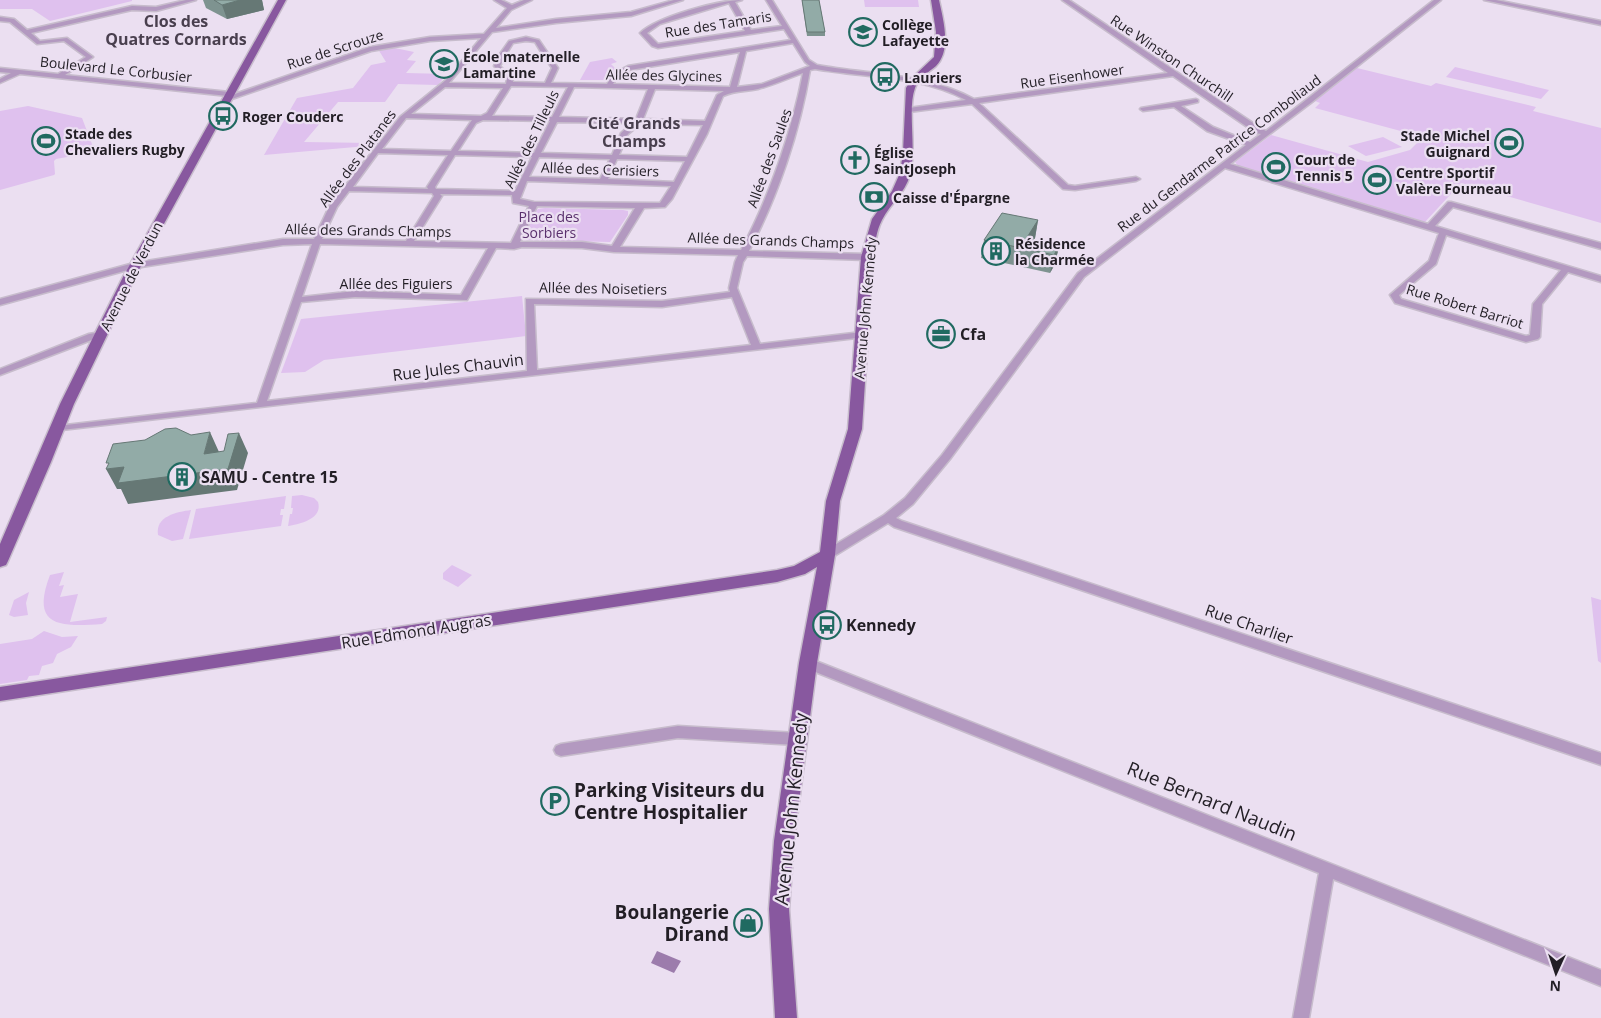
<svg xmlns="http://www.w3.org/2000/svg" width="1601" height="1018" font-family="'Open Sans',sans-serif">
	<rect width="100%" height="100%" fill="#ebdff1"/>
	<g fill="#dfc1ee">
		<path d="M 0,0 L 132,0 L 132,1 L 50,21 L 32,9 L 0,9 Z"/>
		<path d="M 864,0 L 918,0 L 919,7 L 865,7 Z"/>
		<path d="M 390,47 L 414,52 L 407,60 L 416,61 L 406,73 L 447,74 L 438,85 L 398,84 L 385,102 L 338,102 L 304,142 L 371,143 L 367,146 L 264,155 L 297,98 L 353,88 L 371,65 L 386,62 L 378,49 Z"/>
		<path d="M 612,58 L 617,62 L 611,64 L 616,69 L 610,73 L 606,80 L 580,80 L 590,62 Z"/>
		<path d="M 1455,67 L 1549,90 L 1541,99 L 1446,77 Z"/>
		<path d="M 1357,68 L 1431,86 L 1436,83 L 1536,107 L 1533,111 L 1601,128 L 1601,223 L 1461,183 L 1425,222 L 1238,166 L 1235,162 L 1271,135 L 1368,162 L 1410,150 L 1423,137 L 1315,108 L 1320,103 L 1315,101 Z"/>
		<path d="M 28,106 L 82,118 L 95,152 L 56,159 L 54,161 L 55,174 L 54,175 L 0,190 L 0,111 Z"/>
		<path d="M 1383,137 L 1402,147 L 1366,156 L 1348,146 Z"/>
		<path d="M 545,208 L 623,210 L 628,211 L 628,215 L 610,242 L 525,240 L 524,237 L 536,211 L 538,209 Z"/>
		<path d="M 522,296 L 526,336 L 324,360 L 305,372 L 281,373 L 301,319 Z"/>
		<path d="M 302,495 L 314,498 L 318,502 C 323,519 300,524 288,526 L 290,514 L 292,514 L 293,508 L 291,508 L 292,496 Z"/>
		<path d="M 286,496 L 284,509 L 281,509 L 280,515 L 283,515 L 281,526 L 189,539 L 196,509 Z"/>
		<path d="M 191,510 L 183,539 L 172,541 L 158,535 C 155,516 177,512 191,510 Z"/>
		<path d="M 452,565 L 472,575 L 458,587 L 443,579 L 443,573 Z"/>
		<path d="M 64,572 L 59,586 L 64,585 L 60,597 L 78,594 L 70,622 L 107,617 L 106,621 L 102,624 C 60,627 30,627 50,575 Z"/>
		<path d="M 29,592 L 26,603 L 28,615 L 14,617 L 9,615 L 14,600 Z"/>
		<path d="M 1591,597 L 1601,600 L 1601,663 L 1598,661 Z"/>
		<path d="M 44,631 L 62,637 L 78,636 L 71,647 L 57,654 L 53,663 L 42,666 L 39,675 L 29,676 L 27,680 L 0,684 L 0,644 L 32,639 Z"/>
	</g>
	<path fill="#9c7cac" d="M 657,951 L 681,961 L 674,973 L 651,963 Z"/>
	<g fill="none" stroke-linecap="round" stroke-linejoin="round">
		<defs>
			<g id="minor">
				<path d="M 186,0 L 196,0 L 156,11 L 132,10 L 31,33 L 40,41 L 67,38 L 93,57 L 65,75 L 229,92 L 232,95 L 370,47 L 430,37 L 484,34 L 507,8 L 494,0 L 501,0 L 512,5 L 524,0 L 532,0 L 511,10 L 496,28 L 556,19 L 631,12 L 674,0 L 683,0 L 631,16 L 556,23 L 492,32 L 449,83 L 506,84 L 507,79 L 494,66 L 497,58 L 509,41 L 526,37 L 539,40 L 558,68 L 551,83 L 607,84 L 614,73 L 628,66 L 791,40 L 784,29 L 658,48 L 652,46 L 640,33 C 657,17 718,0 742,0 L 735,2 L 751,30 L 782,26 L 766,0 L 772,0 L 809,60 L 817,65 C 870,75 926,73 974,99 L 1168,73 L 1062,0 L 1069,0 L 1262,129 L 1266,131 L 1434,0 L 1441,0 L 1312,102 L 1230,164 L 1428,224 L 1448,202 L 1451,202 L 1601,243 L 1601,249 L 1453,207 L 1435,226 L 1601,276 L 1601,282 L 1568,272 L 1542,304 L 1540,337 L 1538,339 L 1526,342 L 1395,303 L 1390,295 L 1429,261 L 1439,233 L 1225,168 L 1084,277 L 950,459 L 913,504 L 896,518 L 902,521 L 1601,753 L 1601,765 L 894,527 L 888,523 L 831,558 L 823,558 L 821,555 L 823,552 L 884,515 L 905,498 L 942,455 L 1078,273 L 1246,145 L 1207,131 L 1174,107 L 1143,111 L 1140,109 L 1141,108 L 1196,99 L 1198,100 L 1198,102 L 1181,106 L 1213,127 L 1250,142 L 1261,134 L 1256,133 L 1173,76 L 979,103 L 1068,185 L 1075,186 L 1136,177 L 1140,179 L 1136,181 L 1075,190 L 1063,189 L 972,104 L 909,112 L 906,110 L 909,108 L 966,100 C 920,75 865,78 815,69 L 810,70 C 800,131 778,196 749,251 L 867,254 L 871,257 L 867,260 L 747,256 L 743,262 L 737,288 L 760,344 L 862,332 L 865,333 L 865,337 L 53,431 L 52,429 L 53,427 L 57,426 L 257,403 L 312,244 L 283,245 L 135,268 L 0,305 L 0,299 L 134,263 L 283,239 L 314,239 L 330,205 L 400,117 L 446,80 L 481,38 L 430,41 L 371,51 L 226,101 L 223,99 L 228,96 L 20,74 L 0,83 L 0,79 L 11,73 L 0,72 L 0,68 L 58,74 L 86,57 L 64,41 L 37,44 L 10,22 L 0,21 L 0,17 L 14,19 L 27,30 L 132,6 L 156,7 ZM 729,3 L 745,31 L 658,44 L 647,33 L 660,24 ZM 526,41 L 535,42 L 544,57 L 505,56 L 513,43 ZM 793,43 L 805,62 L 810,66 L 762,84 L 737,87 L 746,51 ZM 740,52 L 730,87 L 613,84 L 619,75 L 630,70 ZM 503,60 L 547,61 L 552,68 L 545,83 L 513,82 L 512,78 L 500,66 ZM 803,73 C 792,131 769,198 741,250 L 620,247 L 644,208 L 665,207 L 672,199 L 707,134 L 723,96 C 737,90 744,92 758,89 C 774,85 788,78 803,73 ZM 511,86 L 568,87 L 552,117 L 492,116 ZM 445,87 L 503,88 L 487,113 L 481,116 L 411,114 ZM 574,87 L 648,89 L 636,119 L 559,117 ZM 655,89 L 724,91 L 717,95 L 705,121 L 643,119 ZM 406,118 L 472,120 L 451,151 L 382,149 ZM 483,120 L 550,121 L 534,153 L 458,151 L 476,123 ZM 557,122 L 632,123 L 621,133 L 612,155 L 541,153 ZM 640,124 L 703,125 L 687,157 L 619,155 L 628,134 ZM 378,153 L 448,155 L 427,187 L 428,189 L 353,187 ZM 455,155 L 532,157 L 515,191 L 436,189 L 435,187 ZM 539,157 L 610,159 L 600,179 L 529,177 ZM 617,159 L 685,161 L 674,182 L 608,179 ZM 527,181 L 671,186 L 660,203 L 534,202 L 520,199 ZM 349,191 L 432,193 L 434,196 L 406,241 L 322,239 L 337,207 ZM 440,194 L 512,195 L 513,203 L 529,206 L 511,243 L 414,241 L 442,196 ZM 537,206 L 635,208 L 612,246 L 582,242 L 520,242 ZM 1446,235 L 1561,270 L 1533,304 L 1530,335 L 1526,336 L 1401,299 L 1399,295 L 1436,264 ZM 320,244 L 488,248 L 461,295 L 355,291 L 302,297 ZM 522,247 L 582,248 L 614,252 L 738,255 L 735,262 L 729,288 L 730,292 L 662,301 L 526,299 L 527,371 L 267,401 L 301,302 L 355,297 L 467,300 L 496,248 L 514,249 ZM 732,297 L 751,345 L 537,370 L 534,304 L 662,307 Z"/>
				<path d="M 1484,0 L 1496,0 L 1601,21 L 1601,25 Z"/>
				<path d="M 101,332 L 104,333 L 104,337 L 94,339 L 0,375 L 0,369 L 89,334 Z"/>
				<path d="M 808,658 L 1601,970 L 1601,986 L 1333,879 L 1309,1018 L 1293,1018 L 1319,873 L 803,667 L 802,663 L 803,659 Z"/>
				<path d="M 678,726 L 798,733 L 803,735 L 805,739 L 803,743 L 798,745 L 678,738 L 561,756 L 556,754 L 554,750 L 556,746 L 561,744 Z"/>
			</g>
			<g id="major">
				<path d="M 278,0 L 286,0 L 135,277 L 74,404 L 51,462 L 8,561 L 6,565 L 0,567 L 0,544 L 60,404 L 123,277 Z"/>
				<path d="M 931,0 L 939,0 C 943,19 952,50 936,66 C 929,72 918,78 915,88 C 907,110 917,148 910,175 C 905,193 890,204 882,220 C 876,231 875,245 873,257 L 862,429 L 840,501 L 835,555 L 817,663 L 794,841 L 789,909 L 797,1018 L 775,1018 L 769,909 L 774,841 L 799,663 L 817,567 L 805,574 L 777,582 L 0,701 L 0,687 L 777,570 L 794,566 L 820,552 L 826,501 L 848,429 L 861,257 L 872,219 L 892,191 L 900,173 L 903,152 L 906,88 L 912,78 L 934,57 L 936,32 Z"/>
			</g>
		</defs>
		<use href="#minor" stroke="#c7bccc" stroke-width="3"/>
		<use href="#major" stroke="#c7bccc" stroke-width="3"/>
		<use href="#minor" fill="#b399c0" fill-rule="evenodd"/>
		<use href="#major" fill="#88589f" fill-rule="evenodd"/>
	</g>
	<g fill="#7e9390">
		<path d="M 203,0 L 262,0 L 264,10 L 227,19 L 206,8 Z"/>
		<path d="M 802,0 L 819,0 L 825,32 L 825,36 L 807,36 Z"/>
		<path d="M 1038,220 L 1035,238 L 1034,240 L 1059,246 L 1055,264 L 1050,273 L 981,258 L 984,240 Z"/>
	</g>
	<g fill="#667875">
		<path d="M 240,0 L 262,0 L 264,10 L 227,19 L 222,5 Z"/>
		<path d="M 1038,220 L 1035,238 L 1028,249 L 1026,239 Z"/>
		<path d="M 1059,246 L 1055,264 L 1050,273 L 1054,255 Z"/>
		<path d="M 210,432 L 219,452 L 214,471 L 239,433 L 248,453 L 237,490 L 128,504 L 121,489 L 117,489 L 106,469 L 204,454 Z"/>
	</g>
	<g fill="#92aba7" stroke="#667875">
		<path d="M 214,0 L 240,0 L 222,5 Z"/>
		<path d="M 802,0 L 819,0 L 825,32 L 807,32 Z"/>
		<path d="M 1002,213 L 1038,220 L 1026,239 L 1059,246 L 1054,255 L 984,240 Z"/>
		<path d="M 176,428 L 191,435 L 210,432 L 204,454 L 224,451 L 228,434 L 239,433 L 228,469 L 118,483 L 124,467 L 106,469 L 109,463 L 106,463 L 113,444 L 145,440 L 165,429 Z"/>
	</g>
	<defs>
		<symbol id="school-ring" viewBox="-11 -11 22 22"><circle r="9.5" fill="#ebdff1" stroke="#206a61" stroke-width="1.5"/><path d="M0-5L7-2L0 1L-7-2ZM-4 1L0 2.5L4 1V4Q0 6-4 4Z" fill="#206a61"/></symbol>
		<symbol id="bus-ring" viewBox="-11 -11 22 22"><circle r="9.5" fill="#ebdff1" stroke="#206a61" stroke-width="1.5"/><path d="M-5-6H5V4H4V6H2V4H-2V6H-4V4H-5ZM-3.5-4V0h7V-4ZM-3.5 1.2v1.5H-2V1.2ZM2 1.2v1.5H3.5V1.2Z" fill="#206a61"/></symbol>
		<symbol id="stadium-ring" viewBox="-11 -11 22 22"><circle r="9.5" fill="#ebdff1" stroke="#206a61" stroke-width="1.5"/><path d="M0-5a6.5 5 0 1 0 0 10a6.5 5 0 1 0 0-10ZM-3.5-1.8h7v3.6h-7Z" fill="#206a61"/></symbol>
		<symbol id="church-ring" viewBox="-11 -11 22 22"><circle r="9.5" fill="#ebdff1" stroke="#206a61" stroke-width="1.5"/><path d="M-1.2-6h2.4v3.5h3.3v2.4h-3.3V6h-2.4V-.1h-3.3v-2.4h3.3Z" fill="#206a61"/></symbol>
		<symbol id="bank-ring" viewBox="-11 -11 22 22"><circle r="9.5" fill="#ebdff1" stroke="#206a61" stroke-width="1.5"/><path d="M-6-4H6V4H-6ZM0-2.3a2.3 2.3 0 1 0 0 4.6a2.3 2.3 0 1 0 0-4.6Z" fill="#206a61"/></symbol>
		<symbol id="building-ring" viewBox="-11 -11 22 22"><circle r="9.5" fill="#ebdff1" stroke="#206a61" stroke-width="1.5"/><path d="M-4-6H4V6H1V3H-1V6H-4ZM-2.5-4.3h1.7v1.8h-1.7ZM.8-4.3h1.7v1.8H.8ZM-2.5-1h1.7V.8h-1.7ZM.8-1h1.7V.8H.8Z" fill="#206a61"/></symbol>
		<symbol id="office-ring" viewBox="-11 -11 22 22"><circle r="9.5" fill="#ebdff1" stroke="#206a61" stroke-width="1.5"/><path d="M-6-3h4V-5.5h4V-3h4V5H-6ZM-1-4.5V-3h2v-1.5ZM-6 0V1H6V0Z" fill="#206a61"/></symbol>
		<symbol id="parking-ring" viewBox="-11 -11 22 22"><circle r="9.5" fill="#ebdff1" stroke="#206a61" stroke-width="1.5"/><path d="M-3.5-5.5H1a3.5 3.5 0 0 1 0 7H-1V5.5H-3.5ZM-1-3.4V-.6H.8a1.4 1.4 0 0 0 0-2.8Z" fill="#206a61"/></symbol>
		<symbol id="shop-ring" viewBox="-11 -11 22 22"><circle r="9.5" fill="#ebdff1" stroke="#206a61" stroke-width="1.5"/><path d="M-5-2.5h2.3a2.7 3.5 0 0 1 5.4 0H5L5.5 6h-11ZM-1.5-2.5h3a1.5 2.3 0 0 0-3 0Z" fill="#206a61"/></symbol>
	</defs>
	<g fill-rule="evenodd">
		<use href="#school-ring" x="847" y="16" width="32" height="32"/>
		<use href="#school-ring" x="428" y="48" width="32" height="32"/>
		<use href="#bus-ring" x="869" y="61" width="32" height="32"/>
		<use href="#bus-ring" x="207" y="100" width="32" height="32"/>
		<use href="#stadium-ring" x="30" y="125" width="32" height="32"/>
		<use href="#stadium-ring" x="1493" y="127" width="32" height="32"/>
		<use href="#church-ring" x="839" y="144" width="32" height="32"/>
		<use href="#stadium-ring" x="1260" y="151" width="32" height="32"/>
		<use href="#stadium-ring" x="1361" y="164" width="32" height="32"/>
		<use href="#bank-ring" x="858" y="181" width="32" height="32"/>
		<use href="#building-ring" x="980" y="235" width="32" height="32"/>
		<use href="#office-ring" x="925" y="318" width="32" height="32"/>
		<use href="#building-ring" x="166" y="461" width="32" height="32"/>
		<use href="#bus-ring" x="811" y="609" width="32" height="32"/>
		<use href="#parking-ring" x="539" y="785" width="32" height="32"/>
		<use href="#shop-ring" x="732" y="907" width="32" height="32"/>
	</g>
	<g text-anchor="middle" dominant-baseline="central" stroke-width="4.5" stroke-linejoin="round" paint-order="stroke">
		<g font-size="14" fill="#221e25" stroke="#ebdff1">
			<text transform="translate(718 24) rotate(-9)">Rue des Tamaris</text>
			<text transform="translate(335 49) rotate(-18)">Rue de Scrouze</text>
			<text transform="translate(1172 58) rotate(34)">Rue Winston Churchill</text>
			<text transform="translate(116 69) rotate(6)">Boulevard Le Corbusier</text>
			<text transform="translate(664 75) rotate(1)">Allée des Glycines</text>
			<text transform="translate(1072 76) rotate(-8)">Rue Eisenhower</text>
			<text transform="translate(531 139) rotate(-64)">Allée des Tilleuls</text>
			<text transform="translate(1219 153) rotate(-37)">Rue du Gendarme Patrice Comboliaud</text>
			<text transform="translate(357 158) rotate(-53)">Allée des Platanes</text>
			<text transform="translate(769 158) rotate(-70)">Allée des Saules</text>
			<text transform="translate(600 169) rotate(2)">Allée des Cerisiers</text>
			<text transform="translate(368 230) rotate(1)">Allée des Grands Champs</text>
			<text transform="translate(771 240) rotate(2)">Allée des Grands Champs</text>
			<text transform="translate(131 276) rotate(-63)">Avenue de Verdun</text>
			<text x="396" y="283">Allée des Figuiers</text>
			<text transform="translate(603 288) rotate(1)">Allée des Noisetiers</text>
			<text transform="translate(1465 306) rotate(17)">Rue Robert Barriot</text>
			<text transform="translate(865 308) rotate(-85)">Avenue John Kennedy</text>
		</g>
		<g font-size="14" font-weight="bold" fill="#221e25" stroke="#ebdff1" text-anchor="start">
			<text x="882" y="24">Collège<tspan x="882" dy="16">Lafayette</tspan></text>
			<text x="463" y="56">École maternelle<tspan x="463" dy="16">Lamartine</tspan></text>
			<text x="904" y="77">Lauriers</text>
			<text x="242" y="116">Roger Couderc</text>
			<text x="65" y="133">Stade des<tspan x="65" dy="16">Chevaliers Rugby</tspan></text>
			<text x="1490" y="135" text-anchor="end">Stade Michel<tspan x="1490" dy="16">Guignard</tspan></text>
			<text x="874" y="152">Église<tspan x="874" dy="16">SaintJoseph</tspan></text>
			<text x="1295" y="159">Court de<tspan x="1295" dy="16">Tennis 5</tspan></text>
			<text x="1396" y="172">Centre Sportif<tspan x="1396" dy="16">Valère Fourneau</tspan></text>
			<text x="893" y="197">Caisse d'Épargne</text>
			<text x="1015" y="243">Résidence<tspan x="1015" dy="16">la Charmée</tspan></text>
		</g>
		<g font-size="14" fill="#5a306d" stroke="#ebdff1">
			<text x="549" y="216">Place des<tspan x="549" dy="16">Sorbiers</tspan></text>
		</g>
		<g font-size="16" font-weight="bold" fill="#493f4e" stroke="#ebdff1">
			<text x="176" y="21">Clos des<tspan x="176" dy="18">Quatres Cornards</tspan></text>
			<text x="634" y="123">Cité Grands<tspan x="634" dy="18">Champs</tspan></text>
		</g>
		<g font-size="16" font-weight="bold" fill="#221e25" stroke="#ebdff1" text-anchor="start">
			<text x="960" y="334">Cfa</text>
			<text x="201" y="477">SAMU - Centre 15</text>
			<text x="846" y="625">Kennedy</text>
		</g>
		<g font-size="16" fill="#221e25" stroke="#ebdff1">
			<text transform="translate(458 367) rotate(-7)">Rue Jules Chauvin</text>
			<text transform="translate(1249 624) rotate(19)">Rue Charlier</text>
			<text transform="translate(416 631) rotate(-9)">Rue Edmond Augras</text>
		</g>
		<g font-size="19" font-weight="bold" fill="#221e25" stroke="#ebdff1" text-anchor="start">
			<text x="574" y="790">Parking Visiteurs du<tspan x="574" dy="22">Centre Hospitalier</tspan></text>
			<text x="729" y="912" text-anchor="end">Boulangerie<tspan x="729" dy="22">Dirand</tspan></text>
		</g>
		<g font-size="19" fill="#221e25" stroke="#ebdff1">
			<text transform="translate(1212 801) rotate(22)">Rue Bernard Naudin</text>
			<text transform="translate(791 809) rotate(-84)">Avenue John Kennedy</text>
		</g>
	</g>
	<g transform="translate(1556 973) rotate(183)" stroke="#ebdff1" stroke-width="4" paint-order="stroke">
	<path d="M0-4L9 19L0 12L-9 19Z" fill="#221e25"/>
	<text y="-8" font-size="14" font-weight="bold" text-anchor="middle" fill="#221e25">N</text>
	</g>
</svg>
